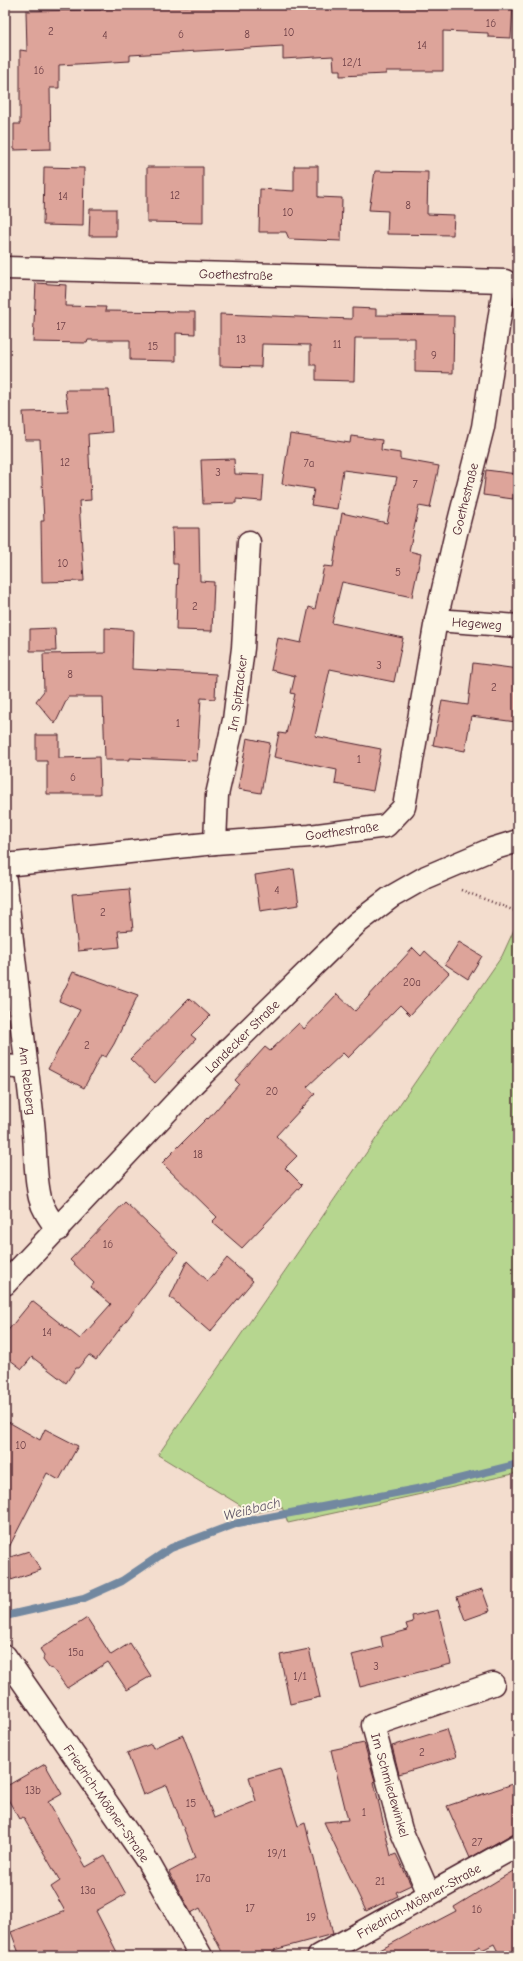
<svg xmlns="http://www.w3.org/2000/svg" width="523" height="1961" font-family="'Comic Neue',sans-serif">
	<rect width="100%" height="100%" fill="#f3ddce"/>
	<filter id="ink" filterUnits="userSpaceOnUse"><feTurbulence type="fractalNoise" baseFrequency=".025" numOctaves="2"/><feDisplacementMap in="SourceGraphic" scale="8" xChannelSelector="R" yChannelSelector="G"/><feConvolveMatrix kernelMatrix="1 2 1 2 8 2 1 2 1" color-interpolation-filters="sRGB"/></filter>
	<g filter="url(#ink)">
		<path fill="#b6d68f" stroke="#807a5d" d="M 518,921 L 518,1473 L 288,1523 L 282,1507 L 253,1513 L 158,1455 L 502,956 Z"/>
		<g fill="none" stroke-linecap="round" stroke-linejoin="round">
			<path stroke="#7288a0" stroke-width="8" d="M 5,1616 L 84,1598 L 122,1581 L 171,1548 L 238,1523 L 422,1488 L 518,1464"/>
		</g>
		<g fill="#dda49a" stroke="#4a1f2b">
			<path d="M 212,5 L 513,5 L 511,38 L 488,37 L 488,33 L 443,31 L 443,71 L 386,71 L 386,74 L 340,76 L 340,70 L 334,70 L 333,56 L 283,59 L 283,46 L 130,55 L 130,61 L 59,65 L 59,88 L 50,88 L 51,149 L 14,150 L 14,124 L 20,124 L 20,50 L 27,51 L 26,11 L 101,10 L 101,9 Z"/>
			<path d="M 294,166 L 318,166 L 318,197 L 342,198 L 341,241 L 289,239 L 286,232 L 259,232 L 260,189 L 294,191 Z"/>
			<path d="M 44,167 L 84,168 L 83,226 L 43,225 Z"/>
			<path d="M 147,167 L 203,167 L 203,223 L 147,222 Z"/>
			<path d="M 375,171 L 428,172 L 427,214 L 454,215 L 453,235 L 387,234 L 388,211 L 369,210 Z"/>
			<path d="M 90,209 L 116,209 L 116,236 L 89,236 Z"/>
			<path d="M 36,283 L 66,285 L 65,306 L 106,307 L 105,311 L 195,312 L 195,334 L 176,333 L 176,361 L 130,360 L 130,340 L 88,340 L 87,343 L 33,342 Z"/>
			<path d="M 352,308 L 376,309 L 376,315 L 454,316 L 453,373 L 415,372 L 415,338 L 355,338 L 354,381 L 316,380 L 316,365 L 310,365 L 310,345 L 262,344 L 261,367 L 220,366 L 220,314 L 352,319 Z"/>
			<path d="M 65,390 L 109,390 L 112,432 L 88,434 L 91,500 L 79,501 L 84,581 L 42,582 L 41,521 L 44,521 L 40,440 L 25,440 L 23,412 L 68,411 Z"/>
			<path d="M 290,434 L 350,443 L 351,436 L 382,440 L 381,450 L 400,453 L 400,459 L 439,466 L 430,508 L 419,506 L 409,551 L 421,554 L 412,597 L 342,582 L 332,623 L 403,638 L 394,682 L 330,669 L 315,736 L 381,749 L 373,791 L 335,784 L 337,770 L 274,757 L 279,733 L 286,734 L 295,694 L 291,693 L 295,676 L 271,670 L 278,638 L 301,643 L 309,607 L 315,609 L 324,566 L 333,567 L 342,513 L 387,523 L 397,477 L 343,470 L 337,509 L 311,505 L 314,489 L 282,484 Z"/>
			<path d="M 234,459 L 235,474 L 264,475 L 262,501 L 236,499 L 236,503 L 203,504 L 201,460 Z"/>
			<path d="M 486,470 L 517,474 L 513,499 L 483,495 Z"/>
			<path d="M 172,528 L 199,528 L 200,581 L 214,582 L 212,631 L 176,630 L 178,564 L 173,564 Z"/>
			<path d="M 55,628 L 56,651 L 30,651 L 30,629 Z"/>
			<path d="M 105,628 L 133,630 L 132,669 L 216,674 L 215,699 L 201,698 L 197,761 L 130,758 L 130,760 L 105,760 L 103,697 L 68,697 L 55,724 L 36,701 L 44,691 L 43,654 L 105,653 Z"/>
			<path d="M 473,663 L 518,669 L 518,702 L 516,722 L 471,716 L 465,751 L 433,745 L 442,701 L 468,705 Z"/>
			<path d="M 36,735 L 59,735 L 59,758 L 99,757 L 100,794 L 47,794 L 47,761 L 36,761 Z"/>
			<path d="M 247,738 L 270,743 L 261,793 L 238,789 Z"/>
			<path d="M 294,869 L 299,905 L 260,911 L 255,875 Z"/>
			<path d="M 129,889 L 133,930 L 118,931 L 120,947 L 78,951 L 72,894 Z"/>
			<path d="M 459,942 L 482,956 L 468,979 L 445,964 Z"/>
			<path d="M 413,948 L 421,956 L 425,951 L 449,973 L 410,1015 L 400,1005 L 348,1058 L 343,1053 L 307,1087 L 315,1094 L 276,1136 L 297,1156 L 285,1168 L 302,1185 L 242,1248 L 212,1222 L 217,1217 L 162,1163 L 207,1118 L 208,1119 L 239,1084 L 235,1080 L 265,1047 L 270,1051 L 299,1023 L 304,1029 L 337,994 L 355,1011 Z"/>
			<path d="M 73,972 L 138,995 L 114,1044 L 106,1057 L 101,1055 L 84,1088 L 48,1069 L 80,1010 L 59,1001 Z"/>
			<path d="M 190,998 L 210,1016 L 191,1035 L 196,1039 L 155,1083 L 130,1059 Z"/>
			<path d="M 125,1202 L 178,1253 L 96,1360 L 89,1355 L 78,1368 L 76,1368 L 66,1383 L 32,1357 L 22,1369 L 5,1356 L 5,1334 L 32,1301 L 80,1339 L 111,1304 L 91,1287 L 94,1283 L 70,1260 Z"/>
			<path d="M 227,1258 L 253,1281 L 210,1332 L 170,1297 L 187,1261 L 208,1281 Z"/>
			<path d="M 5,1420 L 40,1440 L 45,1429 L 78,1446 L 59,1480 L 47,1473 L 5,1555 Z"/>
			<path d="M 29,1551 L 41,1570 L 11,1580 L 10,1557 Z"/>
			<path d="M 482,1589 L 490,1611 L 465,1620 L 457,1597 Z"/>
			<path d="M 438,1610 L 451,1664 L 360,1687 L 352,1655 L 383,1647 L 381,1637 L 408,1630 L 406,1624 L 413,1622 L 412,1616 Z"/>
			<path d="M 87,1618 L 111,1655 L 130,1643 L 151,1676 L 127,1690 L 108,1662 L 67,1688 L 53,1669 L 49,1668 L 43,1660 L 44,1655 L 40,1649 Z"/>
			<path d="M 309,1649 L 320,1697 L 290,1704 L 280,1655 Z"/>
			<path d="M 447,1729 L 456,1757 L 399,1774 L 392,1746 Z"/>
			<path d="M 183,1735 L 214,1818 L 256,1801 L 249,1777 L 280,1768 L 298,1826 L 305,1823 L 333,1934 L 274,1950 L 277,1956 L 224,1956 L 200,1908 L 191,1913 L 169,1872 L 195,1858 L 167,1785 L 143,1795 L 127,1753 L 151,1744 L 153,1748 Z"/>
			<path d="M 364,1743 L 375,1781 L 374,1782 L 391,1856 L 396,1854 L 411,1885 L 396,1892 L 398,1896 L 366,1911 L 324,1822 L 348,1820 L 331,1750 Z"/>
			<path d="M 45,1764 L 62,1794 L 48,1802 L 86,1867 L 105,1856 L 126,1894 L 96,1911 L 119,1956 L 20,1956 L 11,1932 L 65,1911 L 51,1887 L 60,1881 L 23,1817 L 19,1819 L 5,1794 L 5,1787 Z"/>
			<path d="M 513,1784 L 518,1795 L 518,1833 L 512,1834 L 470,1858 L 447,1806 Z"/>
			<path d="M 518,1868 L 518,1956 L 500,1956 L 494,1944 L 482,1950 L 480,1946 L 461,1956 L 369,1956 L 415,1931 L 416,1932 L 456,1911 L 454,1907 Z"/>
		</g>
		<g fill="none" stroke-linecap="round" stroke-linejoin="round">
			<defs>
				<g id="minor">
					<path id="s1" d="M 5,268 L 505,281 L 483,427 L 456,533 L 436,620 L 404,807 L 386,826 L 356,830 L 310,836 L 215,843 L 5,865"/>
					<path id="s2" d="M 436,620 L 518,626"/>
					<path id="s3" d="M 215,843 L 217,795 L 234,720 L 243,648 L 249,542"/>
					<path id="s4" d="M 5,880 C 14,961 23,1042 33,1122 C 36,1148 34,1173 40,1198 C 43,1210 50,1219 58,1230"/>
					<path d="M 5,1066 L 25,1068"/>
					<path id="s5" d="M 5,1656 L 148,1862 L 201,1956"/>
					<path d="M 429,1894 L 401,1830 L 373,1725 L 493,1684"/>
					<path id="s6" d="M 319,1956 L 518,1845"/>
				</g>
				<g id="tertiary">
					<path id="s7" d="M 5,1284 L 193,1084 L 357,923 L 391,897 L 426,877 L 492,849 L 518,841"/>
				</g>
			</defs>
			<use href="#minor" stroke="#4a1f2b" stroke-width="25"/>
			<use href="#tertiary" stroke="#4a1f2b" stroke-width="25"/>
			<path stroke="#4a1f2b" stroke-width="2.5" stroke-dasharray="1 3" stroke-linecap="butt" d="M 461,890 L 518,912"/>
			<use href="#minor" stroke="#fcf5e5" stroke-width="22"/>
			<use href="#tertiary" stroke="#fcf5e5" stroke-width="22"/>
		</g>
	</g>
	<g text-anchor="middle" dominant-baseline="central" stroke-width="4" stroke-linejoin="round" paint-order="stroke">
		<g font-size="11" fill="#6f4047">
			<text x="491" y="23">16</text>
			<text x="51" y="31">2</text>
			<text x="289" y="32">10</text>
			<text x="181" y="34">6</text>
			<text x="247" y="34">8</text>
			<text x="105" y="35">4</text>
			<text x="422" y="45">14</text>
			<text x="352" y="62">12/1</text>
			<text x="39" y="70">16</text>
			<text x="175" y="195">12</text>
			<text x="63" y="196">14</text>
			<text x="408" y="205">8</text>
			<text x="288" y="212">10</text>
			<text x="61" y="326">17</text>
			<text x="241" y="339">13</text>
			<text x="337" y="344">11</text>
			<text x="153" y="346">15</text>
			<text x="434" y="355">9</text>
			<text x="65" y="462">12</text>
			<text x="309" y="463">7a</text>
			<text x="218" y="472">3</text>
			<text x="415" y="484">7</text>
			<text x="63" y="563">10</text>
			<text x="398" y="572">5</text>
			<text x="195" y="606">2</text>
			<text x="379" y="665">3</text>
			<text x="70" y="674">8</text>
			<text x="494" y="687">2</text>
			<text x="178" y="723">1</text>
			<text x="359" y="759">1</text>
			<text x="73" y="777">6</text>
			<text x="277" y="890">4</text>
			<text x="103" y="912">2</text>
			<text x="412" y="982">20a</text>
			<text x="87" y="1045">2</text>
			<text x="272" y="1091">20</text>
			<text x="198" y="1154">18</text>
			<text x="108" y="1244">16</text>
			<text x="47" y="1332">14</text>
			<text x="21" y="1445">10</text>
			<text x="76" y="1652">15a</text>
			<text x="376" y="1666">3</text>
			<text x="300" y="1676">1/1</text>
			<text x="422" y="1752">2</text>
			<text x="33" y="1790">13b</text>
			<text x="191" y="1803">15</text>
			<text x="364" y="1812">1</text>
			<text x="477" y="1842">27</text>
			<text x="277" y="1853">19/1</text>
			<text x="203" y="1878">17a</text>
			<text x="380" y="1881">21</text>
			<text x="88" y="1890">13a</text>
			<text x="250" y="1908">17</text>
			<text x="477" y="1909">16</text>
			<text x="311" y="1917">19</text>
		</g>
		<g font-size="13" fill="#4a1f2b" stroke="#fcf5e5">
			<text stroke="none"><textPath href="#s1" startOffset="231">Goethestraße</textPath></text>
			<text transform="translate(465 499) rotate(-76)">Goethestraße</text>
			<text stroke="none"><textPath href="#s2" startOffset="41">Hegeweg</textPath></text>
			<text stroke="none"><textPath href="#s3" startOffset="152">Im Spitzacker</textPath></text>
			<text transform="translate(342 831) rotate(-8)">Goethestraße</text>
			<text stroke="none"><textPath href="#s7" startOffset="343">Landecker Straße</textPath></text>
			<text stroke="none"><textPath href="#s4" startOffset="202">Am Rebberg</textPath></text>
			<text transform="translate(390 1785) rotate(74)">Im Schmiedewinkel</text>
			<text stroke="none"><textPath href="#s5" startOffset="179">Friedrich-Mößner-Straße</textPath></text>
			<text stroke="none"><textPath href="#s6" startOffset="114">Friedrich-Mößner-Straße</textPath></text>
		</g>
		<g font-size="14" font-style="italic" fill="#5e5466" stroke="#fcf5e5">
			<text transform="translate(252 1509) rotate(-14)">Weißbach</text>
		</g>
	</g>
	<rect width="523" height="1961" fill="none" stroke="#fcf5e5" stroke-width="20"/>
	<rect x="10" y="10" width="503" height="1941" fill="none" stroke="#4a1f2b" stroke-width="1.5" filter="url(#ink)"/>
</svg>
